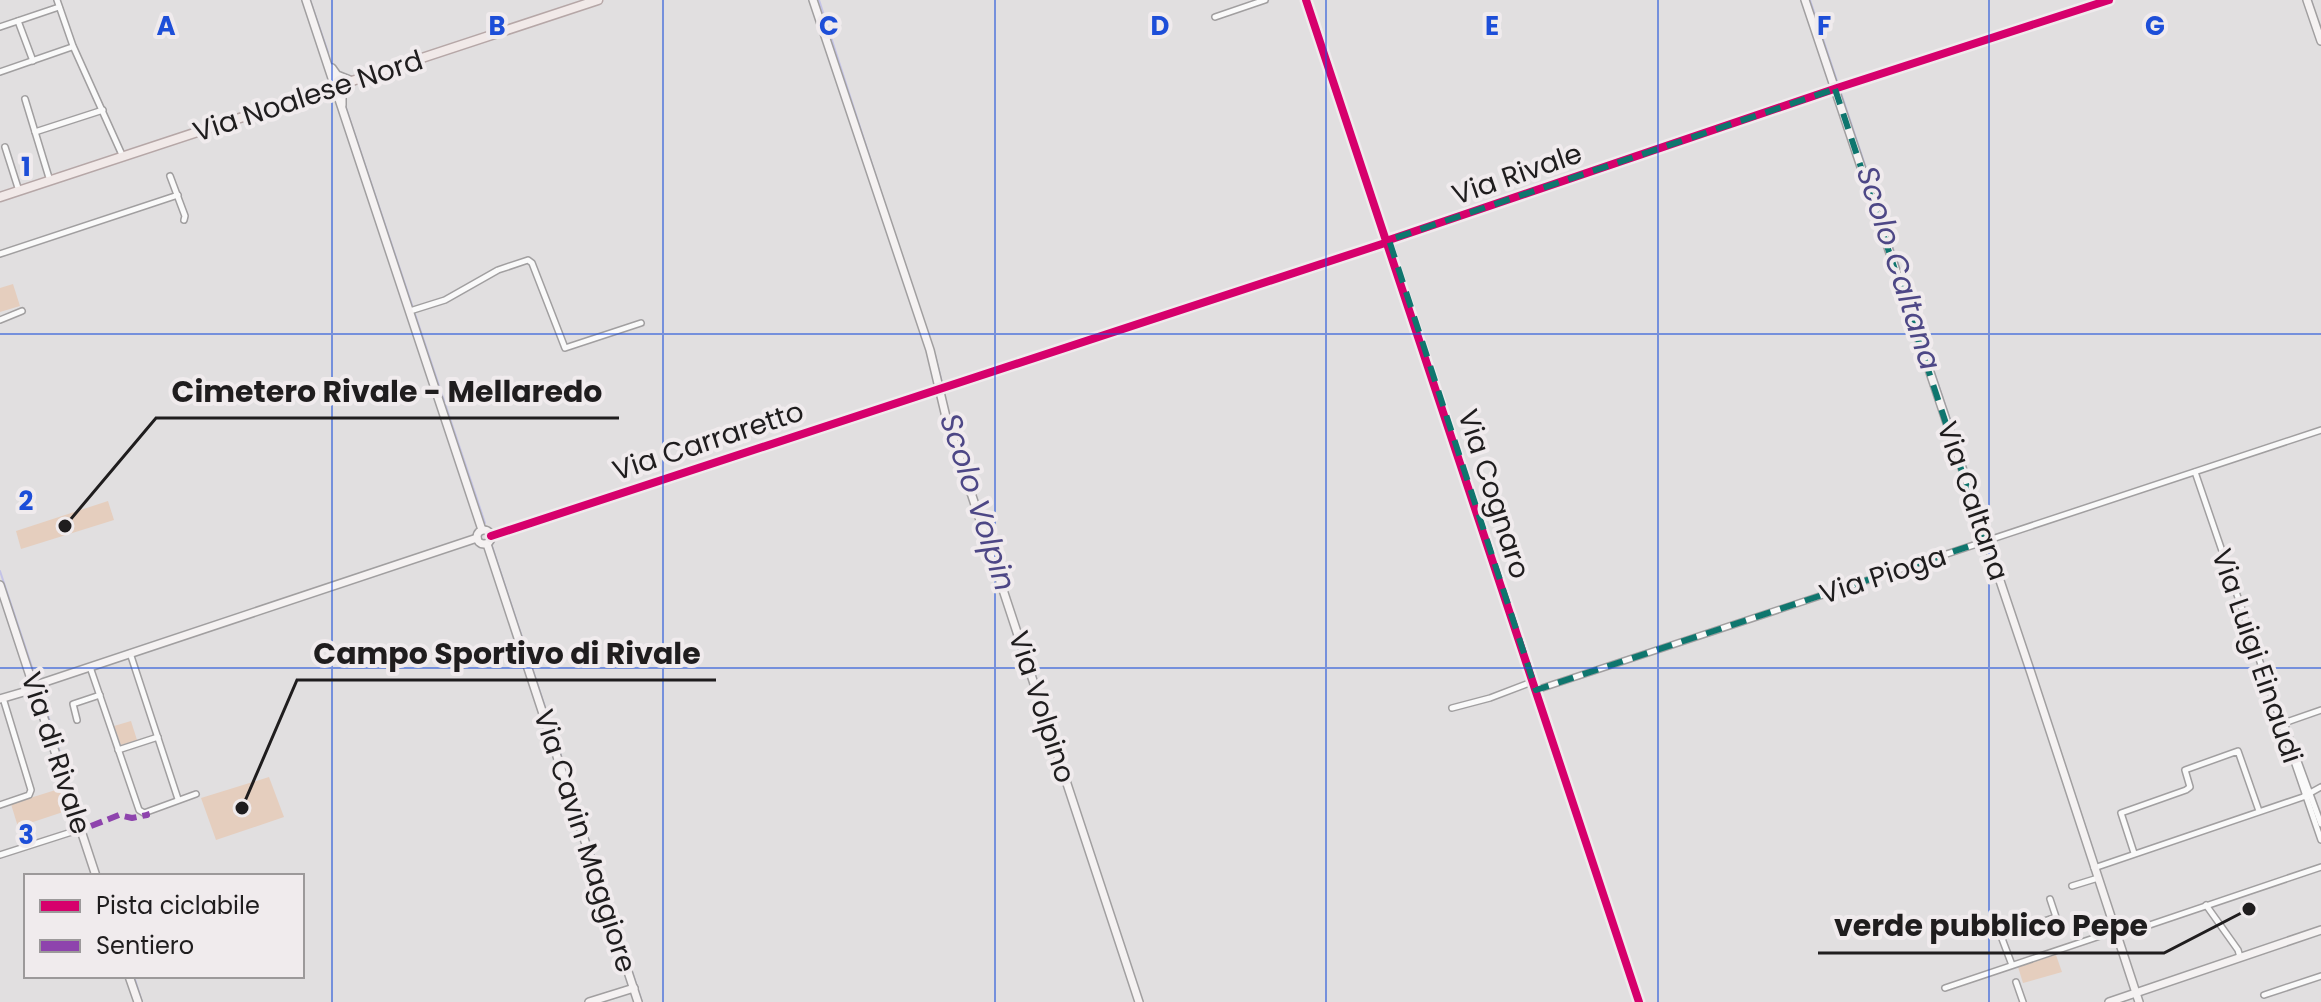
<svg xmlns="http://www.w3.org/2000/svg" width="2321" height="1002" font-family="Poppins,sans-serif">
	<rect width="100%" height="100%" fill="#e1dfe0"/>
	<g fill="#e5cebe">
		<path d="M 13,284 L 20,306 L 0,312 L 0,288 Z"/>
		<path d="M 108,501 L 114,520 L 21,549 L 16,531 Z"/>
		<path d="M 131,721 L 137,740 L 121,745 L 114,726 Z"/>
		<path d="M 269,777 L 284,817 L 216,840 L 201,798 Z"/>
		<path d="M 62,788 L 69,810 L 18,827 L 11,804 Z"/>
		<path d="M 2056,955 L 2062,972 L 2023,983 L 2018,967 Z"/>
	</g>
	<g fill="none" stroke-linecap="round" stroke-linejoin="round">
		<g stroke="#c4c3e7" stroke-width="2">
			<path d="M 310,0 L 328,52"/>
			<path d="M 819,0 L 901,254"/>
			<path d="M 1311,0 L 1390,236"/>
			<path d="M 1810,0 L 1984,522"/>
			<path d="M 2311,0 L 2314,10"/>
			<path d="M 345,105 L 485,523"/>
			<path d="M 1392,243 L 1538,685"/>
			<path d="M 935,355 L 942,383"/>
			<path d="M 1991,543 L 2094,853"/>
			<path d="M 492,546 L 642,1002"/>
			<path d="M 0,571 L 37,682"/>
			<path d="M 39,688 L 75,798"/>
			<path d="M 1540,692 L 1643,1002"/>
			<path d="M 134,976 L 142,1002"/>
		</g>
		<defs>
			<g id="street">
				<path d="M 57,0 L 73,46 L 123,157"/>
				<path d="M 1215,17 L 1265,0"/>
				<path d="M 18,21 L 33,61"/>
				<path d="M 0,27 L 59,7"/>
				<path d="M 0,72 L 72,47"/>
				<path d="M 25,99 L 50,181"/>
				<path d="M 35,132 L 103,110"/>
				<path d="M 5,147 L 19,191"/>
				<path d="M 170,176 L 185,216 L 184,220"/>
				<path d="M 0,254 L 178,195"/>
				<path d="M 410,311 L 445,300 L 498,270 L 528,260 L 532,263 L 565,348 L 641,323"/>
				<path d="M 0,320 L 22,311"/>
				<path d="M 2195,472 L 2321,840"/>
				<path d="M 130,653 L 178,799"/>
				<path d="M 90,667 L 139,810 L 144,813 L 196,794"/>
				<path d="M 1536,690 L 2321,430"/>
				<path d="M 1452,708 L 1490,698 L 1532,682"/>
				<path d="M 77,720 L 73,704 L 100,695"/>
				<path d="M 2284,723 L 2321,824"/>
				<path d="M 2281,724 L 2321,710"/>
				<path d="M 118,750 L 158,737"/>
				<path d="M 0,805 L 29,795 L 31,790 L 3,698"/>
				<path d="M 2134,853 L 2121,813 L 2186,790 L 2190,787 L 2185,770 L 2238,751 L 2259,811"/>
				<path d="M 0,855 L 81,829"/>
				<path d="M 2094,868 L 2303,797 L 2321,787"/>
				<path d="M 2072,886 L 2098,878"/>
				<path d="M 2206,905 L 2238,950 L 2240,957"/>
				<path d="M 2117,936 L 2321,867"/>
				<path d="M 2012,965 L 2001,936 L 2056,917 L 2050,899"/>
				<path d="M 2016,982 L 2023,1002"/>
				<path d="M 1945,988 L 2115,931"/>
				<path d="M 2264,995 L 2321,976"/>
			</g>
			<g id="secondary">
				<path d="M 306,0 L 482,530"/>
				<path d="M 813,0 L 930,350 L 946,417 L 1139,1002"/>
				<path d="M 1306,0 L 1639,1002"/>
				<path d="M 1805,0 L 2031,673 L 2139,1002"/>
				<path d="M 2307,0 L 2321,41"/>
				<path d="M 332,68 L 337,75 L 352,81 L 342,95 L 342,105"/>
				<circle cx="484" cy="537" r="7"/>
				<path d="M 491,536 L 1385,243 L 1389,240 L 1837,88 L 2109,0"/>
				<path d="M 487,544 L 638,1002"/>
				<path d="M 0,585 L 96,876"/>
				<path d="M 33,686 L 477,538"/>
				<path d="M 0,699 L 34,689"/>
				<path d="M 129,976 L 138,1002"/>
				<path d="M 589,1002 L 634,988"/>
				<path d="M 2109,1002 L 2321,930"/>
			</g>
			<path id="primary" d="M 0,197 L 598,0"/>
		</defs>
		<use href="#street" stroke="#a19fa0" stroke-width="8"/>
		<use href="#secondary" stroke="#a19fa0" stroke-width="10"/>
		<use href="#primary" stroke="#b6a7a7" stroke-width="11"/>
		<use href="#street" stroke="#fafafa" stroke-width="5"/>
		<use href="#secondary" stroke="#f5f2f2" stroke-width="7"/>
		<use href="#primary" stroke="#f1e9e8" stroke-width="8"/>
		<path stroke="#8e44ad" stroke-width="6" stroke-dasharray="12 6" stroke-linecap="butt" d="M 91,826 L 119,815 L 132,818 L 147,815 L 146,812"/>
		<defs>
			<g id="cycleway">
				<path d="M 1306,0 L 1639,1002"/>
				<path d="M 491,536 L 1385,243 L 1389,240 L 1837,88 L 2109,0"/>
			</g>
		</defs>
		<use href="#cycleway" stroke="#f0ebed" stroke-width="13"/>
		<use href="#cycleway" stroke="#d6006c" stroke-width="8"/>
	</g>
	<path fill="none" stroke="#0f766e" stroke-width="6" stroke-dasharray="16 10" stroke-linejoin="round" d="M 1835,89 L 1985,541 L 1536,690 L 1389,240 Z"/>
	<path fill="none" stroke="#1d4ed8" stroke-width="2" stroke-opacity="0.55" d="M 332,0 L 332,1002M 663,0 L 663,1002M 995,0 L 995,1002M 1326,0 L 1326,1002M 1658,0 L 1658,1002M 1989,0 L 1989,1002M 0,334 L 2321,334M 0,668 L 2321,668"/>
	<g text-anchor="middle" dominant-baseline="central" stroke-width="8" stroke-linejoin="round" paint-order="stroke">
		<g font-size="28" fill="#1f1d1e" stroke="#f0ebed">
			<text transform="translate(308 96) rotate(-18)">Via Noalese Nord</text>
			<text transform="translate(1517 174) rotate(-19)">Via Rivale</text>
			<text transform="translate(708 441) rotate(-18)">Via Carraretto</text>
			<text transform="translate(1494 494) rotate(72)">Via Cognaro</text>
			<text transform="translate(1973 501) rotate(71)">Via Caltana</text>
			<text transform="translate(1883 575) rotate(-18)">Via Pioga</text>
			<text transform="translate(2257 656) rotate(71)">Via Luigi Einaudi</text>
			<text transform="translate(1042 707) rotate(72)">Via Volpino</text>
			<text transform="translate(56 753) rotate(72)">Via di Rivale</text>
			<text transform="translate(585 841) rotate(72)">Via Cavin Maggiore</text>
		</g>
		<g font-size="30" font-style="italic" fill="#4d4786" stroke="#f0ebed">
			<text transform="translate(1899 268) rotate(72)">Scolo Caltana</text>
			<text transform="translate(978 502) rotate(72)">Scolo Volpin</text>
		</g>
	</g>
	<g font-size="26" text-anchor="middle" font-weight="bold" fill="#1d4ed8" stroke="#f0ebed" stroke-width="8" stroke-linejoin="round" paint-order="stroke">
		<text x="166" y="35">A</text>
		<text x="497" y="35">B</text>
		<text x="829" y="35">C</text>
		<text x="1160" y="35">D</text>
		<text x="1492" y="35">E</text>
		<text x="1824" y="35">F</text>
		<text x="2155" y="35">G</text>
		<text x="26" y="176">1</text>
		<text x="26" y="510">2</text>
		<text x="26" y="844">3</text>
	</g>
	<path fill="none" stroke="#1f1d1e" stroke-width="3" d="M65 526L156 418H619M242 808L297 680H716M2249 909L2164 953H1818"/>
	<g fill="#1f1d1e" stroke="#f0ebed" stroke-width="3">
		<circle cx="65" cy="526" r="8"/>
		<circle cx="242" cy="808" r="8"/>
		<circle cx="2249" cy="909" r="8"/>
	</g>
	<g font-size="30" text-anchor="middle" font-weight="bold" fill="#1f1d1e" stroke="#f0ebed" stroke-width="8" stroke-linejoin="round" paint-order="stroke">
		<text x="387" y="402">Cimetero Rivale - Mellaredo</text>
		<text x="507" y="664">Campo Sportivo di Rivale</text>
		<text x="1991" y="936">verde pubblico Pepe</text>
	</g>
	<rect x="24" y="874" width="280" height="104" fill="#f0ebed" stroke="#9c999a" stroke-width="2"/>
	<rect x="40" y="900" width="40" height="12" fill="#d6006c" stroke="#9c999a" stroke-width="2"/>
	<text x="96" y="914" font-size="24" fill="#1f1d1e">Pista ciclabile</text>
	<rect x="40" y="940" width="40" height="12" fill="#8e44ad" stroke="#9c999a" stroke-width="2"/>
	<text x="96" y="954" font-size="24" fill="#1f1d1e">Sentiero</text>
</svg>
